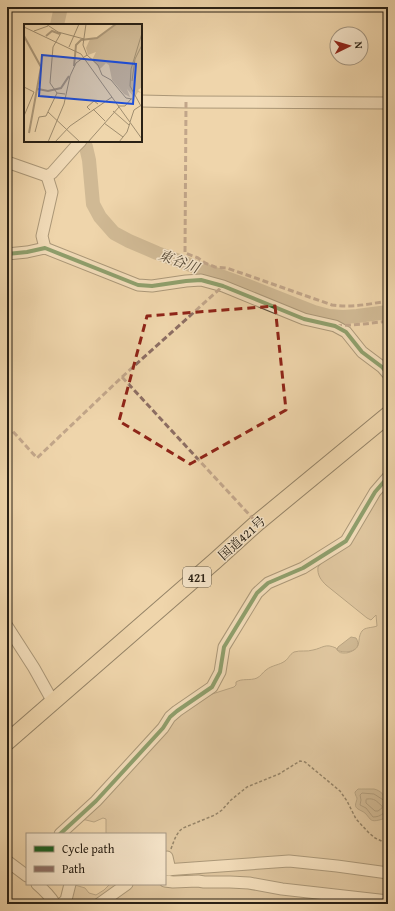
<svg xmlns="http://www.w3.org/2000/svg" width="395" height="911" font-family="'Gentium Book Plus','Noto Serif JP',serif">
	<rect width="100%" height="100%" fill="#efd6ac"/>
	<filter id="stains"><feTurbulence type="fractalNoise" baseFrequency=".005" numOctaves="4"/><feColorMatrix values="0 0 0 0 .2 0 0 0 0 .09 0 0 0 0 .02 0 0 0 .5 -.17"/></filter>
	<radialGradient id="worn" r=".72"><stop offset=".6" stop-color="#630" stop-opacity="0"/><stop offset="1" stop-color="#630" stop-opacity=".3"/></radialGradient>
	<g fill="#ceb792" stroke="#7c6c54">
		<path d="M 388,484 L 388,904 L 105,904 L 134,884 L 165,884 L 165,834 L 106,834 L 106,819 L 103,818 L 94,822 L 86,820 L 79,819 L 171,718 L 209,695 L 234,687 L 236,685 L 236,682 C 242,678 250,681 257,678 C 261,676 263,672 266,670 C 272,665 280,665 285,661 C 289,658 289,655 294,652 C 300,650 307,652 313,650 C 323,648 325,643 336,648 C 338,651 339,653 343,653 C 347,653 347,653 350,652 C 363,647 356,640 362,631 C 365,627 372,628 377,626 L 376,615 L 371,620 L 367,618 L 326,585 C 321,580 317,575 318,567 L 324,560 L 381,488 Z"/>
		<path d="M 110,884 L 121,884 L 92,904 L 72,904 C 69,897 72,892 75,885 L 85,888 L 89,893 L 96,895 L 104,890 Z"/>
	</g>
	<g fill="#ac9879" stroke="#786851">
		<path d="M 351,637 L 356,638 C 364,650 346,655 337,650 L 338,647 Z"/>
		<path d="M 358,789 C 362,789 369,789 374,789 C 389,792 395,818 379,820 C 371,822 371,820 366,814 C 363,811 361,811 358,809 C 353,806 357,802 357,798 C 356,796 355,794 355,792 Z"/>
	</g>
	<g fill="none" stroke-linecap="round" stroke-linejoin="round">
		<g stroke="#6b5c47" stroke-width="1">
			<path d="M 367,799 C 375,798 376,801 382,806 L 382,808 L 378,811 L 375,811 L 366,803 L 366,800 Z"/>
			<path d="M 388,802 L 385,801 L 374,794 L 362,793 L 360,795 L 361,800 L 360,805 L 366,808 L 373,817 C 382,817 382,812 388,812"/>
		</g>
		<g stroke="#ac9879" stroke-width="14">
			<path d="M 57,25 L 61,7"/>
			<path d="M 82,141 L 86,147 L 89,160 L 93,204 L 100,217 L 114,233 L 129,241 L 157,253 L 243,284 L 314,312 L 329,316 L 343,317 L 357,316 L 388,312"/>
		</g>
		<defs>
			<g id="minor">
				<path d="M 141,101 L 186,102 L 388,103"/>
				<path d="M 7,162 L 47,176 L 52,173 L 76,146 L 81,141"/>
				<path d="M 45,248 L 42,236 L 52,192 L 47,176"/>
				<path d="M 7,254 L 27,252 L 45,248 L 138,285 L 152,286 L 186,281 L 201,280 L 223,286 L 304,319 L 335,326 L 346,332 L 362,352 L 382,367 L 388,374"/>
				<path d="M 7,626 L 34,668 L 53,702"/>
				<path d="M 60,834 L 96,801 L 163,728 L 170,717 L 177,711 L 212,687 L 220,672 L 224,647 L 257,593 L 268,583 L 303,568 L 346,541 L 375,492 L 388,477"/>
				<path d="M 167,857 L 170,870"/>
				<path d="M 7,861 L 27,876"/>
				<path d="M 165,870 L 289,861 L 337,866 L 388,873"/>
				<path d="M 165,881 L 173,882 L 198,881 L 204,882 L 230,882 L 249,883 L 282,889 L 388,901"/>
				<path d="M 37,884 C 44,890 50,896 55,904"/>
				<path d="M 61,904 L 66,900 L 70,884"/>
				<path d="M 99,904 L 127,884"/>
			</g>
			<path id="highway" d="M 7,742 L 215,561 L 257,523 L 388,415"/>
		</defs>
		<use href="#minor" stroke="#5b4e3b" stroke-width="13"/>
		<use href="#highway" stroke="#2a2115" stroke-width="18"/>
		<path stroke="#2a2115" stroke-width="1.5" stroke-dasharray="3 2" stroke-linecap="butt" d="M 171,849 C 174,841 176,833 183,828 L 215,815 L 222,810 L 231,800 L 247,787 L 269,778 L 279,774 L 300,761 L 305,762 L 340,791 L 347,801 L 356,819 L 369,833 L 375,838 L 388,844"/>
		<use href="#minor" stroke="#f5e4c9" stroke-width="11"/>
		<use href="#highway" stroke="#efd6ac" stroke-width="16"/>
		<g stroke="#8d6e63" stroke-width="3" stroke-dasharray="6 3" stroke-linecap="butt">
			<path d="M 186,102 L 185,253 L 198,258 L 205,263 L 215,267 L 227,268 L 332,305 C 351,308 369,304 388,301"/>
			<path d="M 336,326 L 364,324 L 388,321"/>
			<path d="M 122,377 L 257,523"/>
			<path d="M 7,425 L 37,458 L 122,377 L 223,286"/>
		</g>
		<defs>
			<g id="cycleway">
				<path d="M 7,254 L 27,252 L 45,248 L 138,285 L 152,286 L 186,281 L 201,280 L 223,286 L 304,319 L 335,326 L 346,332 L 362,352 L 382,367 L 388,374"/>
				<path d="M 60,834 L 96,801 L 163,728 L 170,717 L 177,711 L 212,687 L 220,672 L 224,647 L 257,593 L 268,583 L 303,568 L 346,541 L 375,492 L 388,477"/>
			</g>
		</defs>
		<use href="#cycleway" stroke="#f5e4c9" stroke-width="6"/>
		<use href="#cycleway" stroke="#1b5e20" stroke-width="4"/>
	</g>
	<path d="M0 0H395V911H0ZM 275,306 L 286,410 L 190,464 L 119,421 L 147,316 Z" fill="#efd6ac" fill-opacity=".55" fill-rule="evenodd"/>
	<path fill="none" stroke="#8f2418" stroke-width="3" stroke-dasharray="8 5" stroke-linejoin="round" d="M 275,306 L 286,410 L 190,464 L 119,421 L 147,316 Z"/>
	<g text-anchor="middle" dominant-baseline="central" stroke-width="3" stroke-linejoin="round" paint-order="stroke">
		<rect fill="#f5e4c9" stroke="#675c4b" stroke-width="1" x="183" y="567" width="28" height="20" rx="3"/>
		<g font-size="12" font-weight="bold" fill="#2a2115">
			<text x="197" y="577">421</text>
		</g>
		<g font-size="13" fill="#2a2115" stroke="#f5e4c9">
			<text transform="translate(242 538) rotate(-42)">国道421号</text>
		</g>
		<g font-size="14" font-style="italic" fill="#584b38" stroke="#f5e4c9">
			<text transform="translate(179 261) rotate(21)">東谷川</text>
		</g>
	</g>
	<g transform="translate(24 24)">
		<rect width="118" height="118" fill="#efd6ac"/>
		<path d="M 93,0 L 118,0 L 118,63 L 114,66 L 117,69 L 114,68 L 111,73 L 106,66 L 110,73 L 103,65 L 106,73 L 100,70 L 88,56 L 85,41 L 82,39 L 76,45 L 68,36 L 72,28 L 64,31 L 62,24 L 66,15 L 75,13 Z" fill="#ceb792"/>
		<path fill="none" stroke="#ac9879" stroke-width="2" d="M 0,12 L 17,43 L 5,109M 22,12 L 28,7 L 36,10M 50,42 L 52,21 L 57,16 L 73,14 L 92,0M 14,65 L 24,67 L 37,64 L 45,52"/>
		<path fill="none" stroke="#a08e70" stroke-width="1" d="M 22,0 L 34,8 L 60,15M 62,0 L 59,21 L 63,31 L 74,41 L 78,51 L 87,56 L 102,74 L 108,75M 0,3 L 57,30 L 118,115M 10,7 L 24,2M 37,9 L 29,23 L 26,59 L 33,69 L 41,70M 118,9 L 107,45 L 106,62 L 118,84M 45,23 L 55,0M 108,57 L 111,35 L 118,21M 0,63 L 10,68 L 0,92M 94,82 L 101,82 L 107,75M 69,85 L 81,97M 66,86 L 63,83 L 70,77 L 74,80M 89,87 L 105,101M 24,88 L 56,118M 106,98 L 110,86 L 116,82M 80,99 L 99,113M 11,108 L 15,93 L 22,92 L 33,69M 24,118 L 40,80 L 46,52 L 52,39 L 63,31M 31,118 L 46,102 L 88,73M 64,118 L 95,83M 95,118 L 103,108 L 106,99"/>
		<path fill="#1d4ed8" fill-opacity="0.15" stroke="#1d4ed8" stroke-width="2" d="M 18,31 L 112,40 L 109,80 L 15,72 Z"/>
		<rect width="118" height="118" fill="none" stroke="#2a2115" stroke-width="2"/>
	</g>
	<rect width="395" height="911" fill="none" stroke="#efd6ac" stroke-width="24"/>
	<rect x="8" y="8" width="379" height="895" fill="none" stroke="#2a2115" stroke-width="2"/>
	<rect x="12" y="12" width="371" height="887" fill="none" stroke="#2a2115"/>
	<rect x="26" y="833" width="140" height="52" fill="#f5e4c9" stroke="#a49681"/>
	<rect x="34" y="846" width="20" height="6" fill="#1b5e20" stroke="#a49681"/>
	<text x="62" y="853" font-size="12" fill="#2a2115">Cycle path</text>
	<rect x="34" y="866" width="20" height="6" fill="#8d6e63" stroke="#a49681"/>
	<text x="62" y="873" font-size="12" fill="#2a2115">Path</text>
	<g transform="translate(349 46) rotate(85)"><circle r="19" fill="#f5e4c9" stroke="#a49681"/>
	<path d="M0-3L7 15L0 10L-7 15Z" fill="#8f2418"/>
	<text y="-6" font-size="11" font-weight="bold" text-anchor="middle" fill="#2a2115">N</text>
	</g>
	<rect width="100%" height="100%" filter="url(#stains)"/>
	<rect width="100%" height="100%" fill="url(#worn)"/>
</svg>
